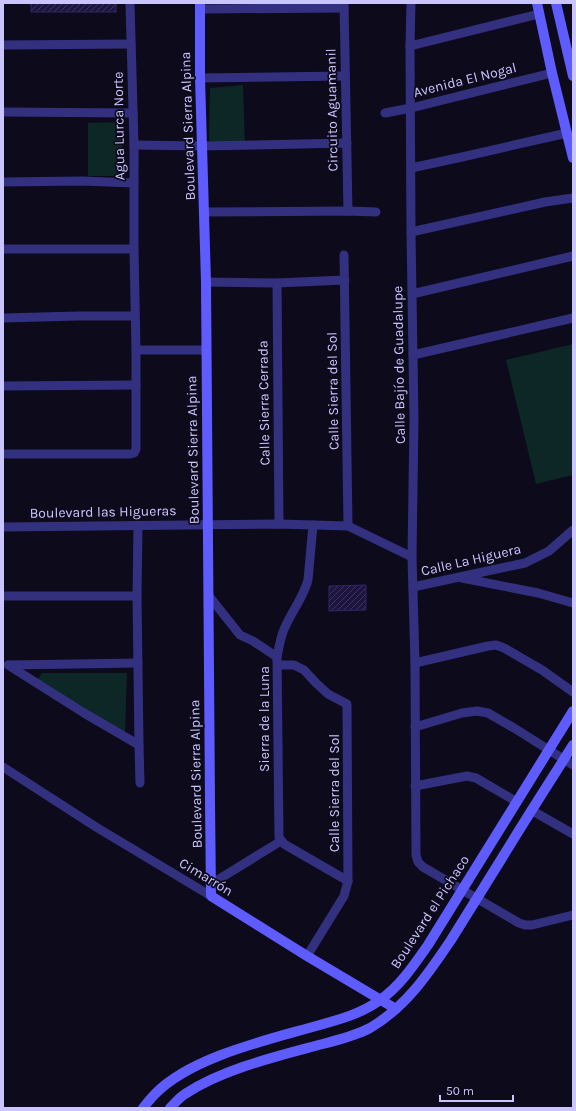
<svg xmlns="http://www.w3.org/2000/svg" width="576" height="1111" font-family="Karla,sans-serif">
	<defs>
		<pattern id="building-hatch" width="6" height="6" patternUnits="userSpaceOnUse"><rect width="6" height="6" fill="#1d143f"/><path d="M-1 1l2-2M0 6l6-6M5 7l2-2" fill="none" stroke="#3c355c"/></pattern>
	</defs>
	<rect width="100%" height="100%" fill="#0d0a1c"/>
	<g fill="#0c2726">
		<path d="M 243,85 L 245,144 L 209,141 L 210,88 Z"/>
		<path d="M 122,122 L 122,176 L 88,176 L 88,123 Z"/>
		<path d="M 573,344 L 573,475 L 536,484 L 506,360 Z"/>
		<path d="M 42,673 L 127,673 L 125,733 L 39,683 L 38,679 Z"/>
	</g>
	<g fill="url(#building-hatch)" stroke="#32246d">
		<rect x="31" y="3" width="85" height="9"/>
		<path d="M 366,585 L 366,610 L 329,611 L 329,586 Z"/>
	</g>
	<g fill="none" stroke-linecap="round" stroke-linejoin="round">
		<g stroke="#333080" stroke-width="9">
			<path d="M 344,3 L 348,211"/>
			<path d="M 411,3 L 410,46 L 411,232 L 414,419 L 412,557 L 415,663 L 416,855 L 418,862 L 423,867 L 519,923 L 525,925 L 532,925 L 573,915"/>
			<path d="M 200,9 L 344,8"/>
			<path d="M 3,45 L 131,44"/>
			<path d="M 410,46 L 539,14"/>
			<path d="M 200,78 L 345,76"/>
			<path d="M 3,112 L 133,113"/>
			<path d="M 385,113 L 411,108 L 552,73"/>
			<path d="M 134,145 L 202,146 L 347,143"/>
			<path d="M 411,168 L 462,157 L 567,133"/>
			<path d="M 3,182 L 82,181 L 134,183"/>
			<path d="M 204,212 L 348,211 L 376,212"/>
			<path d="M 411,232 L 545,202 L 573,198"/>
			<path d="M 3,249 L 134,249"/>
			<path d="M 344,255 L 348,526"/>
			<path d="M 206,282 L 277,283 L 345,280"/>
			<path d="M 277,283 L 279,524"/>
			<path d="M 412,294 L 573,256"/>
			<path d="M 3,318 L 78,316 L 135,316"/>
			<path d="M 136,350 L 206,350"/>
			<path d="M 413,355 L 482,339 L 573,318"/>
			<path d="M 3,386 L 136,385"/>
			<path d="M 3,454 L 130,454 L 134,453 L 136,449 L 136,350 L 134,249 L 134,145 L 130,3"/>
			<path d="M 313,525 L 308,580 C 303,599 290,613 283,632 C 280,640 279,648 277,657 L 279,837 L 284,844 L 348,881"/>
			<path d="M 3,527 L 279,524 L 348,526 L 412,557"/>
			<path d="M 462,578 L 538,593 L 573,603"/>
			<path d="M 413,587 L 525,563 L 549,551 L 573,530"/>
			<path d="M 3,596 L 137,596"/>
			<path d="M 209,596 L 240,635 L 253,641 L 277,657"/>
			<path d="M 415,663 L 488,646 L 496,645 L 504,648 L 542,670 L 573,692"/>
			<path d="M 8,665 L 84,713 L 139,745 L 137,596 L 138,525"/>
			<path d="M 9,665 L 138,663"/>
			<path d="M 278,665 L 294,665 L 304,670 L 316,683 L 328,694 L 347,704 L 348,881 L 344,896 L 307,956"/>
			<path d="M 415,727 L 462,713 L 477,711 L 488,713 L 514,728 L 573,765"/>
			<path d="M 139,745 L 140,783"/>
			<path d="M 3,767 L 96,827 L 211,896"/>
			<path d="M 415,786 L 467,776 L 476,778 L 517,802"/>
			<path d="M 531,810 L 573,834"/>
			<path d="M 211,884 L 281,841"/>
		</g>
		<g stroke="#5f5cff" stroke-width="10">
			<path d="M 200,3 L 200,78 L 206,282 L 210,802 L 211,896 L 307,956 L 396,1009"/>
			<path d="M 537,3 L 552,73 L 573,158"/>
			<path d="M 556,3 L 573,76"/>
			<path d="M 143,1108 C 147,1103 151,1098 155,1094 C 191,1057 267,1040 316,1026 C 338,1020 361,1014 380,1000 C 400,986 414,965 428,945 L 573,711"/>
			<path d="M 170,1108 C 175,1103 180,1097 185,1094 C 221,1070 274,1057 315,1046 C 334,1041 353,1037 370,1028 C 406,1007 428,974 451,940 C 468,913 485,885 502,858 C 525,820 549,783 573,745"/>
		</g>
	</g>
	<g text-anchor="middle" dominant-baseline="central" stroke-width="3.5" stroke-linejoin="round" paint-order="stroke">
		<g font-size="14" fill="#cbc5ff" stroke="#0d0a1c">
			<text transform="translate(465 80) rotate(-14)">Avenida El Nogal</text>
			<text transform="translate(332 110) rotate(-91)">Circuito Aguamanil</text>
			<text transform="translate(119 126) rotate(-91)">Agua Lurca Norte</text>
			<text transform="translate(188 126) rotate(-92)">Boulevard Sierra Alpina</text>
			<text transform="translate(399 365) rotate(-91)">Calle Bajío de Guadalupe</text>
			<text transform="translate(333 391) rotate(-91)">Calle Sierra del Sol</text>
			<text transform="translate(264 403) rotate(-91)">Calle Sierra Cerrada</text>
			<text transform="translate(193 450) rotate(-91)">Boulevard Sierra Alpina</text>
			<text transform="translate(103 512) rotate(-1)">Boulevard las Higueras</text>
			<text transform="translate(471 560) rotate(-13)">Calle La Higuera</text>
			<text transform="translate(264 719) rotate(-90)">Sierra de la Luna</text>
			<text transform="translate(196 774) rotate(-91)">Boulevard Sierra Alpina</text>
			<text transform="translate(334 793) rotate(-90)">Calle Sierra del Sol</text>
			<text transform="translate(206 877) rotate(31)">Cimarrón</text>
			<text transform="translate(430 912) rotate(-57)">Boulevard el Pichaco</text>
		</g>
	</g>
	<rect width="576" height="1111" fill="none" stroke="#cbc5ff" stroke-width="8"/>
	<path d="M440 1095v6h73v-6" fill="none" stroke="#cbc5ff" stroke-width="2"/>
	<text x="446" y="1095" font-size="12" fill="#cbc5ff" stroke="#0d0a1c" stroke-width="3" paint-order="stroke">50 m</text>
</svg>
